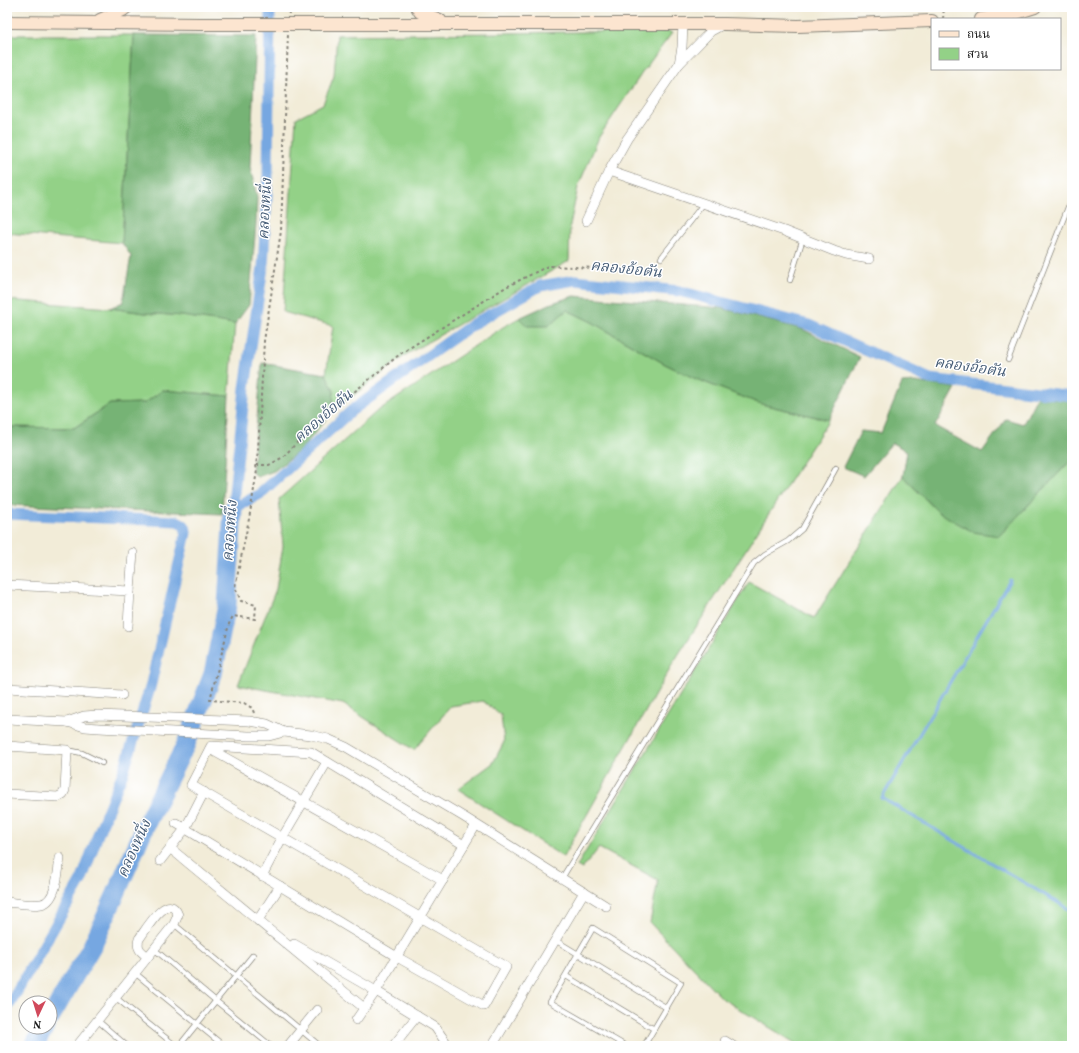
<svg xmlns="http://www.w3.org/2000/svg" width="1079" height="1053" font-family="Vollkorn,'Noto Serif Thai',serif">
	<rect width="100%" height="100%" fill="#fff"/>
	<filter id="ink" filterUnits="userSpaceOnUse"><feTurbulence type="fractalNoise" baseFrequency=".025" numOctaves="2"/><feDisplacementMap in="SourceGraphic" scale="8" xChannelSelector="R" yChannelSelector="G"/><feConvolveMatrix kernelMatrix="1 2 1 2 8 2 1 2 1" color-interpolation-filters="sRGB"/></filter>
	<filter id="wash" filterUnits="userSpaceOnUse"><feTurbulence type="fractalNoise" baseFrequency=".012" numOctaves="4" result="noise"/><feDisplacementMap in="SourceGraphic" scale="16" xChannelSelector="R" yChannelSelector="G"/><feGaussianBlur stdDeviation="0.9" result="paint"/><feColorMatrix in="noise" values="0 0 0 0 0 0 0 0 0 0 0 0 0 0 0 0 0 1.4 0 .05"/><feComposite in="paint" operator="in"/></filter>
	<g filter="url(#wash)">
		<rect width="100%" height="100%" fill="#f2ecd8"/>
		<g fill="#93d187" stroke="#587652">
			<path d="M 668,31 L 672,33 L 644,70 L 599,137 L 578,187 L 570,225 L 569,261 L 407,354 L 332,412 L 334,391 L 326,374 L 333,326 L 283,312 L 296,118 L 323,104 L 334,76 L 337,35 Z"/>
			<path d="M 7,35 L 134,35 L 122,243 L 7,233 Z"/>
			<path d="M 7,300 L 110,308 L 145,313 L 182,316 L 235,324 L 229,396 L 163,390 L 145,403 L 110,404 L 74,428 L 7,427 Z"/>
			<path d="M 567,310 L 590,321 L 665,364 L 696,379 L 761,404 L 829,420 L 673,663 L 563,857 L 458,789 L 493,763 L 504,742 L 501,715 L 483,701 L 451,706 L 414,750 L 343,704 L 238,685 L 276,589 L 283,546 L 279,499 L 376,412 L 503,327 L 519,318 L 527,326 Z"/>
			<path d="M 1072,459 L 1072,1046 L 800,1046 L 723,999 L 650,923 L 658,880 L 599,848 L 582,869 L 577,866 L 749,582 L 814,618 L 903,476 L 938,512 L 999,536 Z"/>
		</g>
		<g fill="#76b374" stroke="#496848">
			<path d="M 134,35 L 256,36 L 250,167 L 257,197 L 256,224 L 249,305 L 235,324 L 182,316 L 145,313 L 110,308 L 123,302 L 131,256 L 122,243 Z"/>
			<path d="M 574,296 L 721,308 L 802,329 L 860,357 L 829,420 L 761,404 L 696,379 L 665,364 L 590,321 L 567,310 L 548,326 L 527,326 L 519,318 L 552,303 Z"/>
			<path d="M 262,363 L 326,374 L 334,391 L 332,412 L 301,450 L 274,471 L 257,477 L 252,472 Z"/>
			<path d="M 915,382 L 956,388 L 935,426 L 982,452 L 1006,419 L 1023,424 L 1037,397 L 1072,401 L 1072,459 L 999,536 L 973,532 L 938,512 L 903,476 L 907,451 L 892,443 L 864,476 L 843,467 L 861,431 L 881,433 L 902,383 Z"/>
			<path d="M 163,390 L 229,396 L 222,514 L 7,505 L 7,427 L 74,428 L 110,404 L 145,403 Z"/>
		</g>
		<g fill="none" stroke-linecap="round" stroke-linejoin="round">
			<path stroke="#76a7e1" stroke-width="3" d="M 1010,580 L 882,798 L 1072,911"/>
			<g stroke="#76a7e1" stroke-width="11">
				<path d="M 233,509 L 260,494 L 351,411 L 473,324 L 540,286 L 575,280 L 679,291 L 809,325 L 930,379 L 1072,396"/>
				<path d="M 233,509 L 234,493 L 245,388 L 263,267 L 268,176 L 270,7"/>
				<path d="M 7,514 L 177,521 C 184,524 186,526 186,533 L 150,688 L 124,770 L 100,829 L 82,879 L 7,1009"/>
			</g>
			<g stroke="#76a7e1" stroke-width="19">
				<path d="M 50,1018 L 92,946 L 115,896 L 146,824 L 186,744 L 213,674 L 227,605 L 233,509"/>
				<path d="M 34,1046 L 45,1027"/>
			</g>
		</g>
	</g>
	<g filter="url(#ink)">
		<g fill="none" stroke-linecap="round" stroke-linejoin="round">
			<defs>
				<g id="service">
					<path d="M 661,258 L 704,203"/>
					<path d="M 790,280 L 803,238"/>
					<path d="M 1008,360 L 1072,197"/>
					<path d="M 67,750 L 82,753 L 102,763"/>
					<path d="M 562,878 L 754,563 L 765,554 L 788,541 L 802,529 L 836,468"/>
					<path d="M 174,924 L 320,1046"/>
					<path d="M 555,940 L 667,1008"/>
					<path d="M 154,949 L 216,1001 L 271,1046"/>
					<path d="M 135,973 L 224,1046"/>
					<path d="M 566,976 L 654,1029"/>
					<path d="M 115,997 L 176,1046"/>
					<path d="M 97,1020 L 127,1046"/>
					<path d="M 179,1046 L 253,955"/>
					<path d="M 626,1046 L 550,1002 L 593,928 L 681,983 L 644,1046"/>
				</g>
				<g id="minor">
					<path d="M 679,64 L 682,47 L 683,24"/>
					<path d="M 609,171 L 784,231 L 834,251 L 846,255 L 869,259"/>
					<path d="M 586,221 L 609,171 L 627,139 L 679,64 L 711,31 L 724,24"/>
					<path d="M 7,585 L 130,591 L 128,626"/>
					<path d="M 130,591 L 133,553"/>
					<path d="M 7,688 L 122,695"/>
					<path d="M 7,719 L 67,722 L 85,727 L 99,728 L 248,736 L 269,736 L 284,732"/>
					<path d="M 67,722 L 84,716 L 98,715 L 249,721 L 267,724 L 284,732 L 311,735 L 328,739 L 346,747 L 464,817 L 606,906"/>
					<path d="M 7,746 L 67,750 L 65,790 L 63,794 L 58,797 L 7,794"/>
					<path d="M 210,749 L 443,880"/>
					<path d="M 176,823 L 397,957 L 484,1006 L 506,967 L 191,785 L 211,746 L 311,752 L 464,845"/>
					<path d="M 170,848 L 364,1008"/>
					<path d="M 160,861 L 185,829 L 204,792"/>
					<path d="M 262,876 L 282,838 L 327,762"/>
					<path d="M 7,902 C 18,903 30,906 41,904 C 57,902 58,870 60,858"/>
					<path d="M 258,920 L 280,886"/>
					<path d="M 294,944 L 376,991 L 435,1027 L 447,1044 L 446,1046"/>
					<path d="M 356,1020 L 376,991 L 476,825"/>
					<path d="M 725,1041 L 733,1046"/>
					<path d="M 77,1046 L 174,924 L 178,915 C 169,889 145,931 139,939 C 136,948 141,952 147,956"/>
					<path d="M 288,1046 L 317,1010"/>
					<path d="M 393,1046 L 417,1016"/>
					<path d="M 492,1046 L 584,892"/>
				</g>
				<g id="secondary">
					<path d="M 417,7 L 420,12 L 440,20"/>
					<path d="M 981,19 L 1010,15 L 1035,7"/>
					<path d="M 100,20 L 123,10 L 127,7"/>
					<path d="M 7,22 L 200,24"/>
					<path d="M 344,24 L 725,24 L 798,26 L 932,21"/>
				</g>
			</defs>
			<use href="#service" stroke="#87847a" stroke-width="6"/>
			<use href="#minor" stroke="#87847a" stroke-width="10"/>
			<use href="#secondary" stroke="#87847a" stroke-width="14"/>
			<g stroke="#87847a" stroke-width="2" stroke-dasharray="3 3" stroke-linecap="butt">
				<path d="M 289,14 L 289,7"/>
				<path d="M 943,19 L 944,7"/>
				<path d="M 256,465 L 269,465 L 283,457 L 314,425 L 400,354 L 506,287 L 548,266 L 619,269"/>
				<path d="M 254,713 L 252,708 L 244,703 L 210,700 L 229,624 L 233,616 L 255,619 L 256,605 L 241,601 L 235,587 L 249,519 L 257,471 L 256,465 L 258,451 L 264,341 L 281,231 L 288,34"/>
			</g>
			<use href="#service" stroke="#fff" stroke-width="4.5"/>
			<use href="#minor" stroke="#fff" stroke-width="9"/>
			<use href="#secondary" stroke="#fce5d0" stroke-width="12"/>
			<defs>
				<path id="secondary-bridge" d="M 200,24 L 344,24"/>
			</defs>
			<use href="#secondary-bridge" stroke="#87847a" stroke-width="14" stroke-linecap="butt"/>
			<use href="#secondary-bridge" stroke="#fce5d0" stroke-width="12"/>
		</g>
	</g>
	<g text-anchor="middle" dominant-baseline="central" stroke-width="3" stroke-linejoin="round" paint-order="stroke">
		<g font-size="15" font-style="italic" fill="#445b75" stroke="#fff">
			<text transform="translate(266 209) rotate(-87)">คลองหนึ่ง</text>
			<text transform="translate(626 270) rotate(6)">คลองอ้อตัน</text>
			<text transform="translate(970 368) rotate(8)">คลองอ้อตัน</text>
			<text transform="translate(324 417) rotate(-41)">คลองอ้อตัน</text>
			<text transform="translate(231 531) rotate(-86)">คลองหนึ่ง</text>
			<text transform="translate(135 849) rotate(-66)">คลองหนึ่ง</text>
		</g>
	</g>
	<rect width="1079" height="1053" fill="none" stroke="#fff" stroke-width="24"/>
	<rect x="931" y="18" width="130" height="52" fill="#ffffff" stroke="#a4a4a4"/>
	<rect x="939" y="31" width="20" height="6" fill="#fce5d0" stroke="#a4a4a4"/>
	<text x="967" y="38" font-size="12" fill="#1c1c1c">ถนน</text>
	<rect x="939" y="48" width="20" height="12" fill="#93d187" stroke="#a4a4a4"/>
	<text x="967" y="58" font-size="12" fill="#1c1c1c">สวน</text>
	<g transform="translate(38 1015) rotate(184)"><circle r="19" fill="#ffffff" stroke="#a4a4a4"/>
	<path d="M0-3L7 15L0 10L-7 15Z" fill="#d1495b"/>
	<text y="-6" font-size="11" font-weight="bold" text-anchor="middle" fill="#1c1c1c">N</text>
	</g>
</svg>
